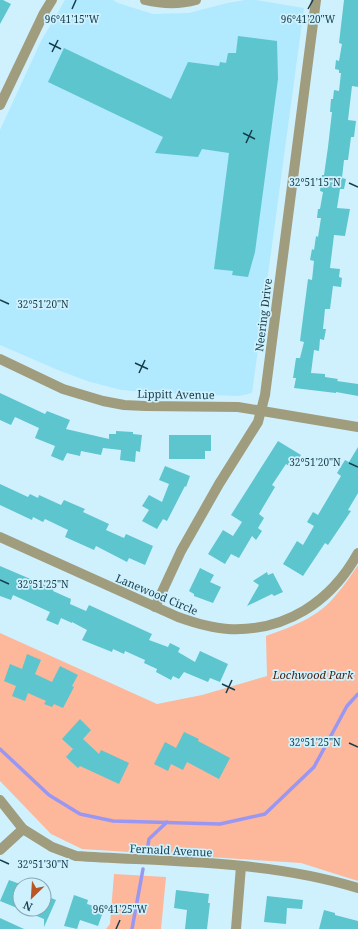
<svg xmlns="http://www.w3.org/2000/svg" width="358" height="929" font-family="'Noto Serif',serif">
	<rect width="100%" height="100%" fill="#cff1fe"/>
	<path fill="#b1e9fe" d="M 65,0 L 113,0 L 118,3 L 153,14 L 189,13 L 227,3 L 245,0 L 256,0 L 304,8 L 252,393 L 239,396 L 156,393 L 121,390 L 87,381 L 58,370 L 0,345 L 0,130 L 41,41 Z"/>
	<g fill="#fdb79a">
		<path d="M 358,565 L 358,881 L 301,863 L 82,849 L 51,834 L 0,781 L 0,633 L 157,704 L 202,695 L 267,676 L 266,636 C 291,627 319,617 336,595 C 344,586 351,575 358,565 Z"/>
		<path d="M 114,874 L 166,877 L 161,929 L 106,929 L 110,924 Z"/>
	</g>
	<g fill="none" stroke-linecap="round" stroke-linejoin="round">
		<g stroke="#9997f2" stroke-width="3.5">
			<path d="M 0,749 L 49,795 L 80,814 L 113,821 L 220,824 L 265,814 L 314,767 L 347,706 L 358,694"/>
			<path d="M 147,851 L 149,839 L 167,822"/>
			<path d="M 132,929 L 143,869"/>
		</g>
	</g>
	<g fill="#5cc5ce">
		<path d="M 0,0 L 3,0 L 11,4 L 0,24 Z"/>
		<path d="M 344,0 L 358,0 L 358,87 L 352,86 L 348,120 L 356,121 L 354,137 L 351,137 L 348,160 L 344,160 L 342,178 L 346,179 L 344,189 L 340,189 L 337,208 L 350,209 L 345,236 L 334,235 L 330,268 L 340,269 L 339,277 L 342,278 L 341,287 L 333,286 L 330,309 L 325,309 L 323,329 L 326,329 L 324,340 L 320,339 L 319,351 L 314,350 L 311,373 L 325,374 L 325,377 L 338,379 L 337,381 L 358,384 L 358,396 L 336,392 L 336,393 L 294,388 L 296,378 L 293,378 L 296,358 L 300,358 L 304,342 L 300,341 L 308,279 L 312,280 L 314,261 L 310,260 L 312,249 L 314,250 L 316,236 L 318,237 L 321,218 L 317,218 L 318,209 L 320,209 L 323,192 L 320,191 L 322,175 L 324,175 L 328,147 L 332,112 L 330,112 L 331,99 L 333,99 L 334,90 L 339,91 L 341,73 L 339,73 L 339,70 L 335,69 L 336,60 L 339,61 L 342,44 L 339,43 Z"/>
		<path d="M 238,36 L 277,41 L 278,79 L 255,252 L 248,277 L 232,275 L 233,271 L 214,269 L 229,153 L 202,149 L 198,157 L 155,153 L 163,137 L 48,82 L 64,48 L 171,99 L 188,62 L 219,66 L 220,62 L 226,63 L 228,53 L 236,53 Z"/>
		<path d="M 0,393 L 45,414 L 47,411 L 70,420 L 66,429 L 109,439 L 109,434 L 116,434 L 116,431 L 133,432 L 133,434 L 142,435 L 140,452 L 136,451 L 135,462 L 120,460 L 121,450 L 103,448 L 101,455 L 81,451 L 80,456 L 67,453 L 63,461 L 51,456 L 55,446 L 35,438 L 39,428 L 15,417 L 11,425 L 0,420 Z"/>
		<path d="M 169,435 L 211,435 L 211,451 L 205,451 L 205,459 L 169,459 Z"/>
		<path d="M 278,441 L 301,455 L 292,468 L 286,464 L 272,485 L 275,487 L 259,514 L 264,518 L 258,528 L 262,531 L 256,540 L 252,536 L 239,558 L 231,554 L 225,564 L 208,554 L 223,530 L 233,536 L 242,522 L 231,515 Z"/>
		<path d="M 358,447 L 358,493 L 348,510 L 351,511 L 328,545 L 325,543 L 303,576 L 283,564 L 297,541 L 303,545 L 314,526 L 307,522 L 313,512 L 318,515 L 341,476 L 337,473 L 345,460 L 349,462 Z"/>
		<path d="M 165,466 L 190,476 L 186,487 L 185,486 L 167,521 L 163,519 L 157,529 L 142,521 L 149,510 L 142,506 L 149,495 L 162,502 L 169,484 L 159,480 Z"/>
		<path d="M 0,484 L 28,497 L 30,494 L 38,498 L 39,495 L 61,505 L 64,500 L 85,509 L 83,512 L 109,524 L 106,530 L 124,538 L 126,534 L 153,546 L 145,565 L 129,558 L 127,562 L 96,546 L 94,550 L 65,537 L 68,530 L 45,519 L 43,522 L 33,517 L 32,520 L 0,505 Z"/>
		<path d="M 0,566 L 54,589 L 53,591 L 71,599 L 70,604 L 86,611 L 89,605 L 152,634 L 149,640 L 168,647 L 170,643 L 180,648 L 178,652 L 195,662 L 200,651 L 228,664 L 220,682 L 210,678 L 208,682 L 184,672 L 179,679 L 173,676 L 171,680 L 156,672 L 157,669 L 144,663 L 145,660 L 125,651 L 124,654 L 113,649 L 112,652 L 82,640 L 87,630 L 72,622 L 72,623 L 61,618 L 58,625 L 46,620 L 50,612 L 13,595 L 11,600 L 0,596 Z"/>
		<path d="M 200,568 L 214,575 L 210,582 L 221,587 L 213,603 L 194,596 L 194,594 L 189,591 Z"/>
		<path d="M 267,572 L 268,575 L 273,573 L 283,592 L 274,596 L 272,594 L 247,606 L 259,585 L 253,581 Z"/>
		<path d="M 27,654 L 41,660 L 35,674 L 52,682 L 60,666 L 78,675 L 72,686 L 74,687 L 63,708 L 54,704 L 52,707 L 44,704 L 46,701 L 28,693 L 25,701 L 12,696 L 16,686 L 4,681 L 10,664 L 22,669 Z"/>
		<path d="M 80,719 L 91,730 L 83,739 L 99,754 L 101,750 L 129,763 L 119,784 L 80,766 L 78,768 L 66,757 L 73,749 L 62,739 Z"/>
		<path d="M 184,732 L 199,739 L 198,741 L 230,758 L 219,779 L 187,762 L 183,770 L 171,764 L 168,771 L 154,764 L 165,742 L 176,748 Z"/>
		<path d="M 9,880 L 20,884 L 20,909 L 44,909 L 44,895 L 56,900 L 44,927 L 44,919 L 0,901 Z"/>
		<path d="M 176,890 L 209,894 L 208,903 L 210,903 L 207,929 L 185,929 L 187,910 L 174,908 Z"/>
		<path d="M 74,895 L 88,900 L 87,904 L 104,909 L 98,926 L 80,920 L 77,929 L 64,926 Z"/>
		<path d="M 267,896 L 303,900 L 302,909 L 287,908 L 286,924 L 264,922 Z"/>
		<path d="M 324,910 L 335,913 L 335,915 L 358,921 L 358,929 L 319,929 Z"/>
		<path d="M 0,918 L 24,929 L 0,929 Z"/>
	</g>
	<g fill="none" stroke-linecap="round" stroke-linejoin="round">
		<g stroke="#a09d7e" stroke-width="10">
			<path d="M 145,0 C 162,4 178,5 196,0"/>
			<path d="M 0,105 L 44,13 L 52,0"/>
			<path d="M 0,359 L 63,389 L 103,401 L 124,405 L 145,406 L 238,407 L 358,427"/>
			<path d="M 0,537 L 178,617 C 195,623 211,628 228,629 C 285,632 331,602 358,553"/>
			<path d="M 155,607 L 181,551 L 219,484 L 258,422 L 265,395 L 316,0"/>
			<path d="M 0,800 L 23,829 L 52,847 L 76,856 C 170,862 267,860 358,888"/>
			<path d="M 0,850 L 23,829"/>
			<path d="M 236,929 L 241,866"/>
		</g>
	</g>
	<path fill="none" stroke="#163d4a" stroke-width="1.5" d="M 72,9 L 76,0M 308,9 L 313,0M 49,43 L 61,49M 52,52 L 58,40M 243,133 L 255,139M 246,143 L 252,130M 349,183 L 358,187M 0,300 L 9,304M 135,363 L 148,369M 139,373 L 145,360M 349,463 L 358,467M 0,580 L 9,584M 222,684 L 235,690M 226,693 L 232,680M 349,743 L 358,747M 0,860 L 9,864M 116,929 L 120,920"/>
	<g text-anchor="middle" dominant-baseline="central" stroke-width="3.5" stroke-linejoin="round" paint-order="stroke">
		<g font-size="11" fill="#163d4a" stroke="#cff1fe">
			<text transform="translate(263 315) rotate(-83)">Neering Drive</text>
			<text transform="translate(176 394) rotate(1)">Lippitt Avenue</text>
			<text transform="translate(157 594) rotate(23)">Lanewood Circle</text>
			<text transform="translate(171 850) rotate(3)">Fernald Avenue</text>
		</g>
		<g font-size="11" font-style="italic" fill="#451f0e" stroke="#cff1fe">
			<text x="313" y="674">Lochwood Park</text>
		</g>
	</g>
	<g font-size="10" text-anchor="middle" fill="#163d4a" stroke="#cff1fe" stroke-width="3.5" stroke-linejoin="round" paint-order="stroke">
		<text x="72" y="23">96°41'15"W</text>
		<text x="308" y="23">96°41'20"W</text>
		<text x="315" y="186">32°51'15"N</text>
		<text x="43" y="308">32°51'20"N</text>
		<text x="315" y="466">32°51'20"N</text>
		<text x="43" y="588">32°51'25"N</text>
		<text x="315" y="746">32°51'25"N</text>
		<text x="43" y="868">32°51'30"N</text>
		<text x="120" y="913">96°41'25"W</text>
	</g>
	<g transform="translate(32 897) rotate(205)"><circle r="19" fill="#cff1fe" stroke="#85a9b6"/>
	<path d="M0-3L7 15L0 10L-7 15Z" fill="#ba5525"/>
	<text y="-6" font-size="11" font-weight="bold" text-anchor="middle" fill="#163d4a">N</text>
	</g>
</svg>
